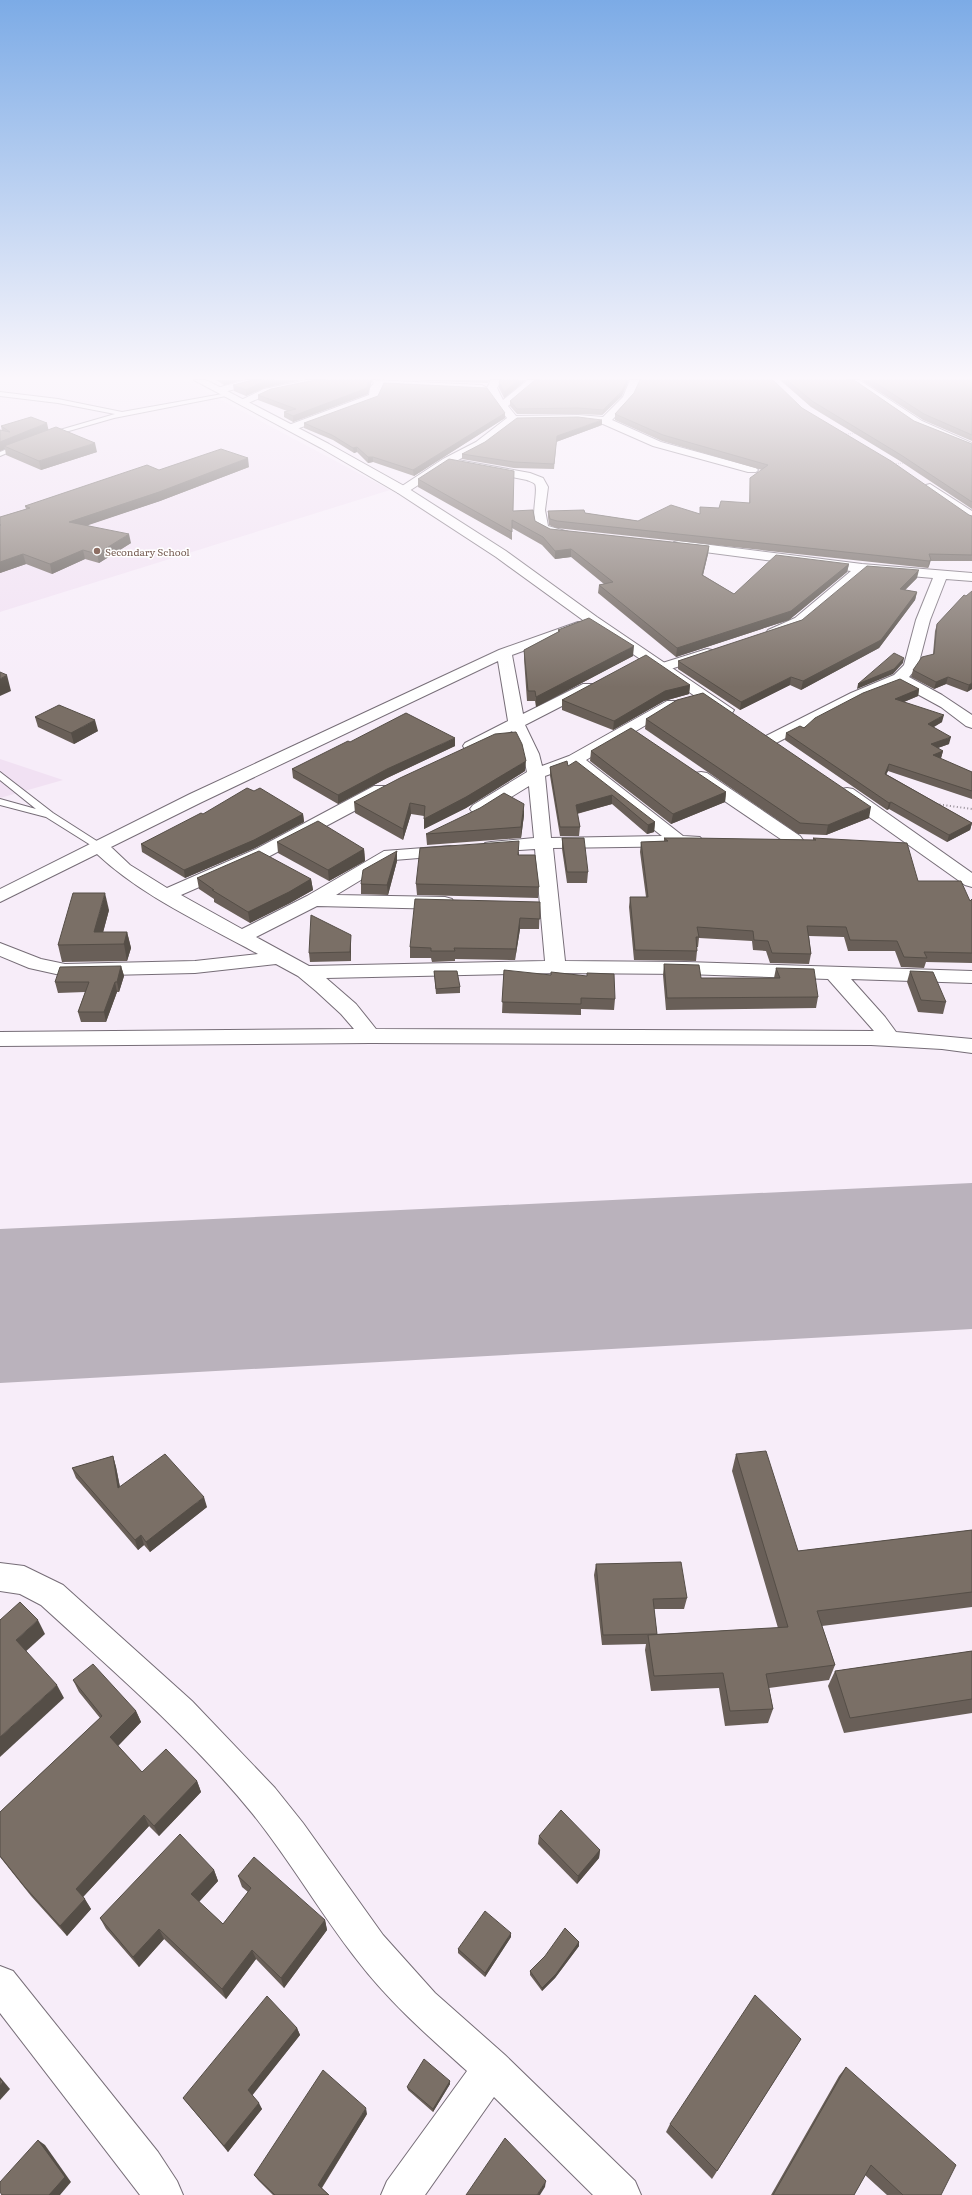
<svg xmlns="http://www.w3.org/2000/svg" width="972" height="2195" font-family="Literata,serif">
	<rect width="100%" height="100%" fill="#f7edf9"/>
	<g fill="#f1e1f3">
		<path d="M 0,380 L 184,380 L 390,490 L 0,612 Z"/>
		<path d="M 0,759 L 63,780 L 0,798 Z"/>
	</g>
	<g fill="none" stroke-linecap="round" stroke-linejoin="round">
		<path fill="#bab2bc" fill-rule="evenodd" d="M 972,1183 L 972,1329 L 0,1383 L 0,1229 Z"/>
		<defs>
			<g id="lane">
				<path d="M 0,392 L 58,399 L 122,412 L 228,393 L 231,395 L 114,418 L 48,437 L 46,434 L 115,414 L 58,403 L 0,396 Z"/>
				<path d="M 19,444 L 21,447 L 0,456 L 0,452 Z"/>
				<path d="M 0,772 L 53,813 L 103,845 L 103,849 L 97,849 L 46,817 L 0,805 L 0,799 L 36,809 L 0,780 Z"/>
			</g>
			<g id="street">
				<path d="M 246,380 L 261,380 L 260,382 L 221,393 L 216,390 L 217,388 Z"/>
				<path d="M 307,380 L 325,380 L 324,382 L 271,393 L 246,404 L 242,405 L 237,402 L 264,389 Z"/>
				<path d="M 372,380 L 482,385 L 487,388 L 491,380 L 501,380 L 497,388 L 503,400 L 528,380 L 539,380 L 508,406 L 516,416 L 578,415 L 603,417 L 623,397 L 630,380 L 640,380 L 633,398 L 612,420 L 661,442 L 756,468 L 758,470 L 756,472 L 748,472 L 653,446 L 603,424 L 578,421 L 516,422 L 484,446 L 458,460 L 530,473 L 543,478 L 548,487 L 545,510 L 548,526 L 572,533 L 573,536 L 567,540 L 538,531 C 529,518 539,491 535,484 C 533,482 529,481 527,480 L 449,465 L 406,493 L 398,493 L 396,490 L 443,459 L 476,442 L 507,418 L 491,398 L 487,388 L 482,391 L 383,386 L 378,399 L 294,430 L 290,431 L 285,428 L 286,426 L 369,395 L 370,388 L 374,383 Z"/>
				<path d="M 847,380 L 859,380 L 922,421 L 972,443 L 972,450 L 914,425 Z"/>
				<path d="M 930,484 L 972,511 L 972,521 L 926,491 L 924,488 L 926,485 Z"/>
				<path d="M 679,541 L 862,564 L 972,573 L 972,581 L 946,579 L 930,620 L 918,666 L 909,677 L 942,695 L 972,715 L 972,728 L 966,726 L 941,707 L 899,684 L 861,699 L 776,743 L 764,743 L 762,740 L 764,737 L 851,693 L 894,675 L 904,665 L 916,620 L 933,578 L 865,572 L 805,624 L 773,637 L 768,636 L 766,633 L 768,630 L 795,618 L 851,571 L 674,548 L 673,545 L 674,542 Z"/>
				<path d="M 578,622 L 583,623 L 585,626 L 583,629 L 512,655 L 523,714 L 583,684 L 593,684 L 596,687 L 593,690 L 525,725 L 539,754 L 542,766 L 569,756 L 667,701 L 677,701 L 680,704 L 677,707 L 586,760 L 683,836 L 700,837 L 703,841 L 700,845 L 694,846 L 553,848 L 565,961 L 686,962 L 972,971 L 972,983 L 851,979 L 885,1017 L 896,1032 L 972,1039 L 972,1053 L 942,1049 L 871,1045 L 370,1043 L 0,1046 L 0,1032 L 354,1029 L 341,1014 L 316,991 L 298,976 L 276,964 L 195,973 L 65,976 L 29,968 L 0,956 L 0,943 L 41,959 L 65,964 L 195,961 L 258,954 C 204,924 143,897 97,854 L 0,902 L 0,889 L 190,794 L 499,650 ZM 498,661 L 508,721 L 465,743 L 463,746 L 465,749 L 477,749 L 512,731 L 523,754 L 527,772 L 473,805 L 470,809 L 473,813 L 485,813 L 529,786 L 534,838 L 491,842 L 485,843 L 482,847 L 485,851 L 491,852 L 535,849 L 545,961 L 309,966 L 256,937 L 317,906 L 445,909 L 452,907 L 454,903 L 452,899 L 445,897 L 336,895 L 394,860 L 456,855 L 459,851 L 456,847 L 450,846 L 384,851 L 307,896 L 242,929 L 181,895 L 268,857 L 386,794 L 388,790 L 386,786 L 374,786 L 256,849 L 167,888 L 130,865 L 111,847 L 202,802 ZM 573,766 L 662,836 L 551,838 L 545,776 ZM 556,973 L 686,974 L 828,979 L 874,1031 L 376,1029 L 356,1004 L 326,978 Z"/>
				<path d="M 707,649 L 712,650 L 714,653 L 712,656 L 661,672 L 656,671 L 654,668 L 656,665 Z"/>
				<path d="M 701,772 L 707,773 L 800,836 L 803,840 L 800,844 L 794,845 L 788,844 L 695,781 L 693,777 L 695,773 Z"/>
				<path d="M 0,1563 L 24,1566 L 63,1585 L 192,1701 L 275,1788 L 303,1823 L 383,1935 L 435,1993 L 505,2055 L 635,2181 L 641,2195 L 593,2195 L 494,2097 L 425,2195 L 381,2195 L 387,2181 L 467,2071 C 428,2036 389,2002 357,1960 C 320,1913 290,1860 252,1813 C 189,1736 114,1672 41,1605 L 20,1594 L 0,1591 Z"/>
				<path d="M 0,1966 L 13,1971 L 158,2152 L 177,2181 L 183,2195 L 140,2195 L 0,2013 Z"/>
			</g>
			<g id="secondary">
				<path d="M 194,380 L 206,380 L 329,444 L 406,487 L 506,551 L 597,617 L 734,710 L 732,713 L 720,713 L 587,623 L 496,557 L 398,493 L 321,448 Z"/>
				<path d="M 847,788 L 853,789 L 972,873 L 972,887 L 965,885 L 841,797 L 839,793 L 841,789 Z"/>
			</g>
		</defs>
		<use href="#lane" stroke="#766d77" stroke-width="2"/>
		<use href="#street" stroke="#766d77" stroke-width="2"/>
		<use href="#secondary" stroke="#766d77" stroke-width="2"/>
		<g stroke="#968e97" stroke-width="1.5" stroke-dasharray="0.5 1.5" stroke-linecap="butt">
			<path d="M 846,434 L 857,433"/>
			<path d="M 892,464 L 905,463"/>
		</g>
		<path stroke="#968e97" stroke-width="2" stroke-dasharray="1 2.5" stroke-linecap="butt" d="M 936,804 L 972,809"/>
		<use href="#lane" fill="#fff" fill-rule="evenodd"/>
		<use href="#street" fill="#fff" fill-rule="evenodd"/>
		<use href="#secondary" fill="#fff" fill-rule="evenodd"/>
	</g>
	<g fill="#695f58">
		<path d="M 216,380 L 241,380 L 224,385 Z"/>
		<path d="M 315,380 L 372,380 L 368,394 L 293,422 L 284,417 L 284,412 L 287,411 L 258,400 L 258,395 Z"/>
		<path d="M 401,380 L 490,380 L 487,383 Z"/>
		<path d="M 526,380 L 504,398 L 499,388 L 499,382 Z"/>
		<path d="M 780,380 L 854,380 L 914,421 L 972,444 L 972,509 L 900,461 L 811,407 Z"/>
		<path d="M 861,380 L 972,380 L 972,441 L 923,420 Z"/>
		<path d="M 233,385 L 264,388 L 246,396 L 234,391 Z"/>
		<path d="M 634,393 L 802,408 L 969,515 L 972,516 L 972,561 L 930,561 L 929,566 L 928,568 L 556,528 L 549,525 L 548,517 L 548,511 L 585,513 L 638,521 L 699,514 L 719,508 L 749,503 L 750,478 L 762,470 L 662,441 L 615,420 L 615,414 Z"/>
		<path d="M 622,396 L 602,415 L 578,414 L 517,414 L 510,406 L 510,401 Z"/>
		<path d="M 505,413 L 505,418 L 414,476 L 373,462 L 368,463 L 357,452 L 354,453 L 333,440 L 304,428 L 304,423 Z"/>
		<path d="M 602,425 L 556,442 L 554,469 L 514,468 L 462,459 L 462,454 Z"/>
		<path d="M 1,426 L 48,430 L 97,452 L 41,470 L 6,455 L 5,449 L 0,451 L 0,430 L 2,431 Z"/>
		<path d="M 249,467 L 160,501 L 87,525 L 131,543 L 99,563 L 85,559 L 52,574 L 26,564 L 0,573 L 0,517 L 26,509 L 25,506 L 159,470 Z"/>
		<path d="M 418,479 L 513,511 L 535,521 L 550,529 L 709,546 L 708,554 L 703,575 L 734,594 L 849,564 L 847,572 L 789,620 L 676,657 L 598,593 L 599,585 L 604,584 L 571,557 L 555,559 L 542,545 L 512,528 L 512,540 L 418,487 Z"/>
		<path d="M 917,578 L 905,590 L 917,592 L 915,600 L 879,648 L 801,690 L 790,685 L 740,710 L 678,669 L 678,661 L 802,620 Z"/>
		<path d="M 966,596 L 972,689 L 967,692 L 946,684 L 934,689 L 911,677 L 913,670 L 933,654 L 935,631 L 937,624 Z"/>
		<path d="M 558,630 L 633,656 L 536,707 L 535,701 L 527,701 L 524,659 L 524,650 L 558,632 Z"/>
		<path d="M 690,685 L 689,694 L 664,701 L 613,730 L 562,710 L 562,700 Z"/>
		<path d="M 919,689 L 918,696 L 904,702 L 942,722 L 934,727 L 949,744 L 938,748 L 943,751 L 941,758 L 940,759 L 972,772 L 972,799 L 888,771 L 886,774 L 972,823 L 970,830 L 947,842 L 889,809 L 887,810 L 785,740 L 786,733 Z"/>
		<path d="M 35,717 L 98,731 L 74,744 L 38,727 Z"/>
		<path d="M 646,719 L 869,818 L 826,835 L 798,834 L 645,729 Z"/>
		<path d="M 350,742 L 455,746 L 387,778 L 338,804 L 293,778 L 292,769 Z"/>
		<path d="M 591,751 L 726,792 L 725,802 L 671,824 L 590,761 Z"/>
		<path d="M 568,766 L 655,822 L 654,832 L 647,834 L 612,804 L 577,814 L 580,827 L 579,836 L 560,836 L 550,776 L 550,767 Z"/>
		<path d="M 525,771 L 466,808 L 424,829 L 424,816 L 411,814 L 403,840 L 355,813 L 354,802 Z"/>
		<path d="M 203,814 L 303,814 L 304,822 L 255,848 L 185,878 L 142,852 L 141,844 Z"/>
		<path d="M 524,815 L 521,838 L 427,845 L 426,834 Z"/>
		<path d="M 562,838 L 588,872 L 587,883 L 567,883 L 562,849 Z"/>
		<path d="M 664,838 L 813,840 L 813,838 L 918,881 L 970,901 L 972,899 L 972,963 L 926,962 L 924,968 L 901,967 L 895,951 L 848,951 L 844,937 L 809,936 L 811,954 L 809,964 L 770,963 L 766,951 L 753,950 L 752,941 L 699,938 L 698,947 L 697,947 L 697,951 L 696,961 L 634,960 L 629,907 L 630,897 L 646,897 L 640,852 L 641,842 L 664,841 Z"/>
		<path d="M 277,842 L 364,849 L 365,861 L 329,881 L 278,853 Z"/>
		<path d="M 397,851 L 397,861 L 388,895 L 361,894 L 361,884 Z"/>
		<path d="M 519,852 L 519,855 L 539,887 L 538,898 L 417,895 L 416,884 Z"/>
		<path d="M 197,878 L 311,879 L 313,890 L 290,903 L 250,923 L 214,902 L 214,899 L 199,889 Z"/>
		<path d="M 540,902 L 539,929 L 520,929 L 515,960 L 455,959 L 455,961 L 432,962 L 431,958 L 410,958 L 410,947 Z"/>
		<path d="M 109,910 L 103,932 L 127,932 L 131,948 L 127,961 L 62,962 L 58,945 Z"/>
		<path d="M 351,944 L 351,961 L 310,962 L 309,953 Z"/>
		<path d="M 664,964 L 701,978 L 774,978 L 776,968 L 818,997 L 816,1008 L 666,1010 L 663,975 Z"/>
		<path d="M 121,966 L 124,976 L 119,992 L 117,992 L 106,1022 L 81,1022 L 78,1012 L 85,992 L 58,993 L 55,982 Z"/>
		<path d="M 504,970 L 615,999 L 614,1010 L 581,1009 L 581,1015 L 502,1013 Z"/>
		<path d="M 434,971 L 460,987 L 460,993 L 436,994 Z"/>
		<path d="M 910,971 L 946,1002 L 943,1014 L 918,1012 L 907,982 Z"/>
		<path d="M 736,1454 L 798,1551 L 972,1530 L 972,1607 L 822,1626 L 835,1665 L 829,1680 L 769,1688 L 773,1709 L 768,1723 L 725,1726 L 719,1688 L 651,1691 L 645,1650 L 646,1644 L 602,1645 L 594,1575 L 596,1564 L 687,1598 L 684,1609 L 654,1609 L 657,1634 L 778,1628 L 732,1471 Z"/>
		<path d="M 113,1456 L 116,1467 L 120,1487 L 207,1507 L 150,1552 L 144,1545 L 138,1550 L 76,1478 L 72,1468 Z"/>
		<path d="M 972,1651 L 972,1713 L 844,1733 L 828,1686 L 835,1671 Z"/>
		<path d="M 73,1680 L 136,1711 L 141,1722 L 118,1746 L 142,1772 L 197,1781 L 201,1792 L 159,1836 L 149,1826 L 83,1897 L 91,1909 L 67,1936 L 31,1896 L 0,1857 L 0,1812 L 100,1718 L 79,1692 Z"/>
		<path d="M 539,1836 L 600,1850 L 599,1858 L 577,1884 L 538,1844 Z"/>
		<path d="M 214,1870 L 218,1881 L 199,1902 L 223,1924 L 248,1892 L 242,1887 L 238,1876 L 325,1920 L 327,1930 L 284,1988 L 256,1959 L 226,1999 L 164,1939 L 139,1967 L 106,1929 L 100,1918 Z"/>
		<path d="M 511,1937 L 485,1977 L 458,1953 L 458,1949 Z"/>
		<path d="M 579,1942 L 579,1946 L 555,1978 L 542,1991 L 530,1975 L 530,1971 Z"/>
		<path d="M 297,2028 L 300,2035 L 252,2095 L 262,2109 L 228,2152 L 183,2098 Z"/>
		<path d="M 801,2039 L 712,2179 L 666,2132 L 670,2124 Z"/>
		<path d="M 846,2067 L 941,2195 L 887,2195 L 865,2175 L 854,2195 L 771,2195 L 839,2076 Z"/>
		<path d="M 450,2081 L 450,2084 L 433,2112 L 408,2090 L 407,2087 Z"/>
		<path d="M 367,2114 L 322,2188 L 329,2195 L 273,2195 L 258,2180 L 254,2175 Z"/>
	</g>
	<g fill="#554e47">
		<path d="M 223,380 L 241,380 L 224,385 Z"/>
		<path d="M 274,380 L 301,380 L 264,388 L 246,396 L 246,390 L 263,382 Z"/>
		<path d="M 370,380 L 372,380 L 368,394 L 293,422 L 293,416 Z"/>
		<path d="M 487,380 L 490,380 L 487,383 Z"/>
		<path d="M 519,380 L 526,380 L 504,398 L 504,392 Z"/>
		<path d="M 627,380 L 629,380 L 622,396 L 602,415 L 603,410 Z"/>
		<path d="M 505,413 L 505,418 L 414,476 L 413,470 Z"/>
		<path d="M 602,420 L 602,425 L 556,442 L 554,469 L 557,436 Z"/>
		<path d="M 47,423 L 49,432 L 4,446 L 5,449 L 0,451 L 0,442 Z"/>
		<path d="M 95,443 L 97,452 L 41,470 L 39,461 Z"/>
		<path d="M 357,447 L 357,452 L 354,453 L 353,448 Z"/>
		<path d="M 368,457 L 373,457 L 373,462 L 368,463 Z"/>
		<path d="M 248,458 L 249,467 L 160,501 L 71,531 L 69,522 Z"/>
		<path d="M 129,534 L 131,543 L 99,563 L 97,554 Z"/>
		<path d="M 709,546 L 708,554 L 701,583 L 702,575 Z"/>
		<path d="M 571,549 L 571,557 L 555,559 L 555,551 Z"/>
		<path d="M 83,550 L 85,559 L 52,574 L 50,564 Z"/>
		<path d="M 23,554 L 26,564 L 0,573 L 0,562 Z"/>
		<path d="M 931,560 L 929,566 L 928,568 L 929,561 Z"/>
		<path d="M 849,564 L 847,572 L 789,620 L 676,657 L 677,648 Z"/>
		<path d="M 919,570 L 917,578 L 899,596 L 900,589 Z"/>
		<path d="M 917,592 L 915,600 L 879,648 L 801,690 L 803,681 Z"/>
		<path d="M 634,646 L 633,656 L 536,707 L 536,697 Z"/>
		<path d="M 904,658 L 903,663 L 893,674 L 857,689 L 858,684 Z"/>
		<path d="M 7,675 L 11,691 L 0,696 L 0,679 Z"/>
		<path d="M 791,677 L 790,685 L 740,710 L 741,702 Z"/>
		<path d="M 948,677 L 946,684 L 934,689 L 936,682 Z"/>
		<path d="M 972,683 L 972,689 L 967,692 L 969,685 Z"/>
		<path d="M 690,685 L 689,694 L 664,701 L 613,730 L 614,721 L 665,691 Z"/>
		<path d="M 919,689 L 918,696 L 894,706 L 895,699 Z"/>
		<path d="M 944,715 L 942,722 L 926,731 L 928,724 Z"/>
		<path d="M 95,720 L 98,731 L 74,744 L 71,733 Z"/>
		<path d="M 951,737 L 949,744 L 929,751 L 931,744 Z"/>
		<path d="M 455,738 L 455,746 L 387,778 L 338,804 L 338,795 L 387,769 Z"/>
		<path d="M 943,751 L 941,758 L 931,763 L 933,755 Z"/>
		<path d="M 526,761 L 525,771 L 466,808 L 424,829 L 424,819 Z"/>
		<path d="M 889,764 L 888,771 L 883,781 L 885,774 Z"/>
		<path d="M 726,792 L 725,802 L 671,824 L 673,814 Z"/>
		<path d="M 612,795 L 612,804 L 575,814 L 576,805 Z"/>
		<path d="M 891,802 L 889,809 L 887,810 L 889,803 Z"/>
		<path d="M 410,803 L 411,814 L 403,840 L 403,829 Z"/>
		<path d="M 524,804 L 524,815 L 521,838 L 521,827 Z"/>
		<path d="M 871,807 L 869,818 L 826,835 L 828,825 Z"/>
		<path d="M 303,814 L 304,822 L 255,848 L 185,878 L 184,870 Z"/>
		<path d="M 655,822 L 654,832 L 647,834 L 648,825 Z"/>
		<path d="M 972,823 L 970,830 L 947,842 L 949,835 Z"/>
		<path d="M 364,849 L 365,861 L 329,881 L 328,870 Z"/>
		<path d="M 397,851 L 397,861 L 388,895 L 387,885 Z"/>
		<path d="M 311,879 L 313,890 L 290,903 L 250,923 L 248,912 Z"/>
		<path d="M 105,893 L 109,910 L 100,944 L 94,932 Z"/>
		<path d="M 520,918 L 520,929 L 515,960 L 516,949 Z"/>
		<path d="M 127,932 L 131,948 L 127,961 L 124,944 Z"/>
		<path d="M 351,935 L 351,961 L 350,952 Z"/>
		<path d="M 121,966 L 124,976 L 119,992 L 117,982 Z"/>
		<path d="M 115,982 L 117,992 L 106,1022 L 104,1012 Z"/>
		<path d="M 113,1456 L 116,1467 L 122,1498 L 118,1488 Z"/>
		<path d="M 204,1497 L 207,1507 L 150,1552 L 146,1542 Z"/>
		<path d="M 141,1535 L 144,1545 L 138,1550 L 135,1540 Z"/>
		<path d="M 38,1620 L 45,1634 L 23,1654 L 16,1640 Z"/>
		<path d="M 57,1685 L 64,1698 L 0,1757 L 0,1737 Z"/>
		<path d="M 136,1711 L 141,1722 L 115,1749 L 110,1737 Z"/>
		<path d="M 197,1781 L 201,1792 L 159,1836 L 154,1826 Z"/>
		<path d="M 144,1815 L 149,1826 L 82,1898 L 76,1889 Z"/>
		<path d="M 600,1850 L 599,1858 L 577,1884 L 578,1876 Z"/>
		<path d="M 214,1870 L 218,1881 L 196,1905 L 191,1894 Z"/>
		<path d="M 85,1899 L 91,1909 L 67,1936 L 60,1926 Z"/>
		<path d="M 325,1920 L 327,1930 L 284,1988 L 281,1978 Z"/>
		<path d="M 159,1929 L 164,1939 L 139,1967 L 133,1957 Z"/>
		<path d="M 511,1933 L 511,1937 L 485,1977 L 485,1973 Z"/>
		<path d="M 579,1942 L 579,1946 L 555,1978 L 542,1991 L 542,1988 Z"/>
		<path d="M 252,1950 L 256,1959 L 226,1999 L 222,1989 Z"/>
		<path d="M 297,2028 L 300,2035 L 251,2097 L 248,2090 Z"/>
		<path d="M 0,2077 L 10,2089 L 0,2100 Z"/>
		<path d="M 450,2081 L 450,2084 L 433,2112 L 433,2109 Z"/>
		<path d="M 259,2103 L 262,2109 L 228,2152 L 224,2146 Z"/>
		<path d="M 366,2108 L 367,2114 L 320,2190 L 318,2185 Z"/>
		<path d="M 38,2140 L 45,2145 L 71,2182 L 60,2195 L 49,2195 Z"/>
		<path d="M 546,2181 L 545,2187 L 540,2195 L 537,2195 Z"/>
	</g>
	<g fill="#7a6f66" stroke="#554e47">
		<path d="M 253,380 L 274,380 L 263,382 L 246,390 L 233,385 Z"/>
		<path d="M 315,380 L 370,380 L 367,388 L 293,416 L 284,412 L 296,409 L 258,395 L 271,389 Z"/>
		<path d="M 500,380 L 519,380 L 504,392 L 499,382 Z"/>
		<path d="M 535,380 L 627,380 L 622,391 L 603,410 L 578,408 L 517,409 L 510,401 Z"/>
		<path d="M 640,380 L 773,380 L 802,408 L 891,461 L 969,515 L 972,516 L 972,555 L 929,554 L 931,560 L 929,561 L 557,521 L 550,519 L 548,511 L 584,510 L 585,513 L 638,521 L 671,505 L 700,514 L 700,507 L 719,508 L 721,501 L 750,503 L 750,478 L 768,465 L 663,435 L 615,414 L 634,393 Z"/>
		<path d="M 787,380 L 854,380 L 914,421 L 972,444 L 972,502 L 901,455 L 812,401 Z"/>
		<path d="M 871,380 L 972,380 L 972,435 L 924,414 Z"/>
		<path d="M 384,383 L 487,388 L 505,413 L 413,470 L 373,457 L 368,457 L 357,447 L 353,448 L 332,435 L 304,423 L 378,396 Z"/>
		<path d="M 31,417 L 47,423 L 0,442 L 0,430 L 10,432 L 1,426 Z"/>
		<path d="M 578,417 L 602,420 L 557,436 L 554,464 L 514,462 L 462,454 L 485,442 L 517,418 Z"/>
		<path d="M 56,427 L 95,443 L 39,461 L 4,446 Z"/>
		<path d="M 221,449 L 248,458 L 159,492 L 69,522 L 129,534 L 97,554 L 83,550 L 50,564 L 23,554 L 0,562 L 0,525 L 1,525 L 0,525 L 0,517 L 30,508 L 25,506 L 147,465 L 159,470 Z"/>
		<path d="M 449,459 L 514,471 L 513,511 L 533,510 L 535,521 L 550,529 L 709,546 L 702,575 L 734,594 L 776,555 L 849,564 L 791,611 L 677,648 L 599,585 L 613,582 L 571,549 L 555,551 L 543,537 L 512,520 L 512,532 L 418,479 Z"/>
		<path d="M 867,566 L 919,570 L 900,589 L 917,592 L 881,640 L 803,681 L 791,677 L 741,702 L 678,661 L 802,620 Z"/>
		<path d="M 972,591 L 972,683 L 969,685 L 948,677 L 936,682 L 913,670 L 922,657 L 934,654 L 937,624 L 964,595 L 966,596 Z"/>
		<path d="M 589,618 L 634,646 L 536,697 L 535,691 L 528,691 L 524,650 L 560,631 L 558,630 Z"/>
		<path d="M 894,653 L 904,658 L 894,669 L 858,684 Z"/>
		<path d="M 646,655 L 690,685 L 665,691 L 614,721 L 562,700 Z"/>
		<path d="M 0,672 L 7,675 L 0,679 Z"/>
		<path d="M 900,679 L 919,689 L 895,699 L 944,715 L 928,724 L 951,737 L 931,744 L 943,751 L 933,755 L 972,772 L 972,791 L 889,764 L 885,774 L 972,823 L 949,835 L 891,802 L 889,803 L 786,733 L 800,726 L 804,728 L 815,718 L 863,693 Z"/>
		<path d="M 703,693 L 871,807 L 828,825 L 800,823 L 646,719 L 677,700 Z"/>
		<path d="M 59,705 L 95,720 L 71,733 L 35,717 Z"/>
		<path d="M 406,713 L 455,738 L 387,769 L 338,795 L 292,769 L 348,741 L 350,742 Z"/>
		<path d="M 631,728 L 726,792 L 673,814 L 591,751 Z"/>
		<path d="M 516,732 L 522,744 L 526,761 L 466,797 L 424,819 L 425,806 L 410,803 L 403,829 L 354,802 L 400,778 L 495,734 Z"/>
		<path d="M 567,761 L 568,766 L 576,761 L 655,822 L 648,825 L 612,795 L 576,805 L 580,827 L 560,827 L 550,767 Z"/>
		<path d="M 247,788 L 254,791 L 260,788 L 303,814 L 254,840 L 184,870 L 141,844 L 201,813 L 203,814 Z"/>
		<path d="M 504,793 L 524,804 L 521,827 L 426,834 L 480,808 Z"/>
		<path d="M 318,821 L 364,849 L 328,870 L 277,842 Z"/>
		<path d="M 562,838 L 584,838 L 588,872 L 567,872 Z"/>
		<path d="M 664,838 L 691,838 L 816,840 L 813,838 L 907,843 L 918,881 L 961,881 L 970,901 L 972,899 L 972,953 L 924,952 L 927,958 L 904,957 L 897,941 L 850,940 L 846,927 L 807,926 L 811,954 L 772,953 L 768,941 L 754,940 L 753,931 L 697,927 L 699,937 L 696,937 L 697,951 L 635,950 L 630,897 L 648,897 L 641,842 L 668,841 Z"/>
		<path d="M 519,841 L 518,855 L 535,855 L 539,887 L 416,884 L 420,848 Z"/>
		<path d="M 259,851 L 311,879 L 289,892 L 248,912 L 212,890 L 214,890 L 197,878 Z"/>
		<path d="M 397,851 L 387,885 L 361,884 L 363,870 Z"/>
		<path d="M 73,893 L 105,893 L 94,932 L 127,932 L 124,944 L 58,945 Z"/>
		<path d="M 415,899 L 540,902 L 540,919 L 520,918 L 516,949 L 454,948 L 455,951 L 431,951 L 431,948 L 410,947 Z"/>
		<path d="M 311,915 L 351,935 L 350,952 L 309,953 Z"/>
		<path d="M 664,964 L 699,965 L 701,978 L 780,978 L 776,968 L 814,969 L 818,997 L 667,998 Z"/>
		<path d="M 121,966 L 117,982 L 115,982 L 104,1012 L 78,1012 L 89,982 L 55,982 L 60,967 Z"/>
		<path d="M 504,970 L 551,975 L 551,972 L 587,976 L 587,973 L 614,974 L 615,999 L 581,998 L 581,1004 L 502,1002 Z"/>
		<path d="M 434,971 L 457,971 L 460,987 L 436,989 Z"/>
		<path d="M 910,971 L 933,972 L 946,1002 L 921,1000 Z"/>
		<path d="M 766,1451 L 798,1551 L 972,1530 L 972,1592 L 817,1611 L 835,1665 L 766,1674 L 773,1709 L 730,1711 L 723,1673 L 654,1676 L 648,1635 L 788,1627 L 736,1454 Z"/>
		<path d="M 165,1454 L 204,1497 L 146,1542 L 141,1535 L 135,1540 L 72,1468 L 113,1456 L 118,1488 Z"/>
		<path d="M 681,1562 L 687,1598 L 653,1599 L 657,1634 L 603,1635 L 596,1564 Z"/>
		<path d="M 20,1602 L 38,1620 L 16,1640 L 57,1685 L 0,1737 L 0,1620 Z"/>
		<path d="M 972,1651 L 972,1699 L 850,1718 L 835,1671 Z"/>
		<path d="M 93,1664 L 136,1711 L 110,1737 L 142,1772 L 166,1749 L 197,1781 L 154,1826 L 144,1815 L 76,1889 L 85,1899 L 60,1926 L 24,1886 L 0,1856 L 0,1812 L 102,1716 L 73,1680 Z"/>
		<path d="M 561,1810 L 600,1850 L 578,1876 L 539,1836 Z"/>
		<path d="M 180,1834 L 214,1870 L 191,1894 L 223,1924 L 251,1888 L 238,1876 L 254,1857 L 325,1920 L 281,1978 L 252,1950 L 222,1989 L 159,1929 L 133,1957 L 100,1918 Z"/>
		<path d="M 485,1911 L 511,1933 L 485,1973 L 458,1949 Z"/>
		<path d="M 565,1928 L 579,1942 L 556,1974 L 542,1988 L 530,1971 L 545,1956 Z"/>
		<path d="M 755,1995 L 801,2039 L 717,2171 L 670,2124 Z"/>
		<path d="M 267,1996 L 297,2028 L 248,2090 L 259,2103 L 224,2146 L 183,2098 Z"/>
		<path d="M 424,2059 L 450,2081 L 433,2109 L 407,2087 Z"/>
		<path d="M 846,2067 L 956,2165 L 941,2195 L 903,2195 L 871,2165 L 854,2195 L 773,2195 Z"/>
		<path d="M 323,2070 L 366,2108 L 318,2185 L 329,2195 L 275,2195 L 254,2175 Z"/>
		<path d="M 0,2079 L 3,2082 L 0,2086 Z"/>
		<path d="M 505,2138 L 546,2181 L 537,2195 L 466,2195 Z"/>
		<path d="M 38,2140 L 65,2177 L 49,2195 L 2,2195 L 0,2192 L 0,2182 Z"/>
	</g>
	<linearGradient id="sky" x2="0" y2="1"><stop stop-color="#7cabe6"/><stop offset="0.55" stop-color="#fbf7fc"/><stop offset="1" stop-color="#fbf7fc" stop-opacity="0"/></linearGradient>
	<rect width="972" height="687" fill="url(#sky)"/>
	<circle fill="#8d6e63" stroke="#fff" stroke-width="1.5" cx="97" cy="551" r="4"/>
	<g text-anchor="middle" dominant-baseline="central" stroke-width="3" stroke-linejoin="round" paint-order="stroke">
		<g font-size="10" fill="#785e54" stroke="#fff" text-anchor="start">
			<text x="105" y="551">Secondary School</text>
		</g>
	</g>
</svg>
